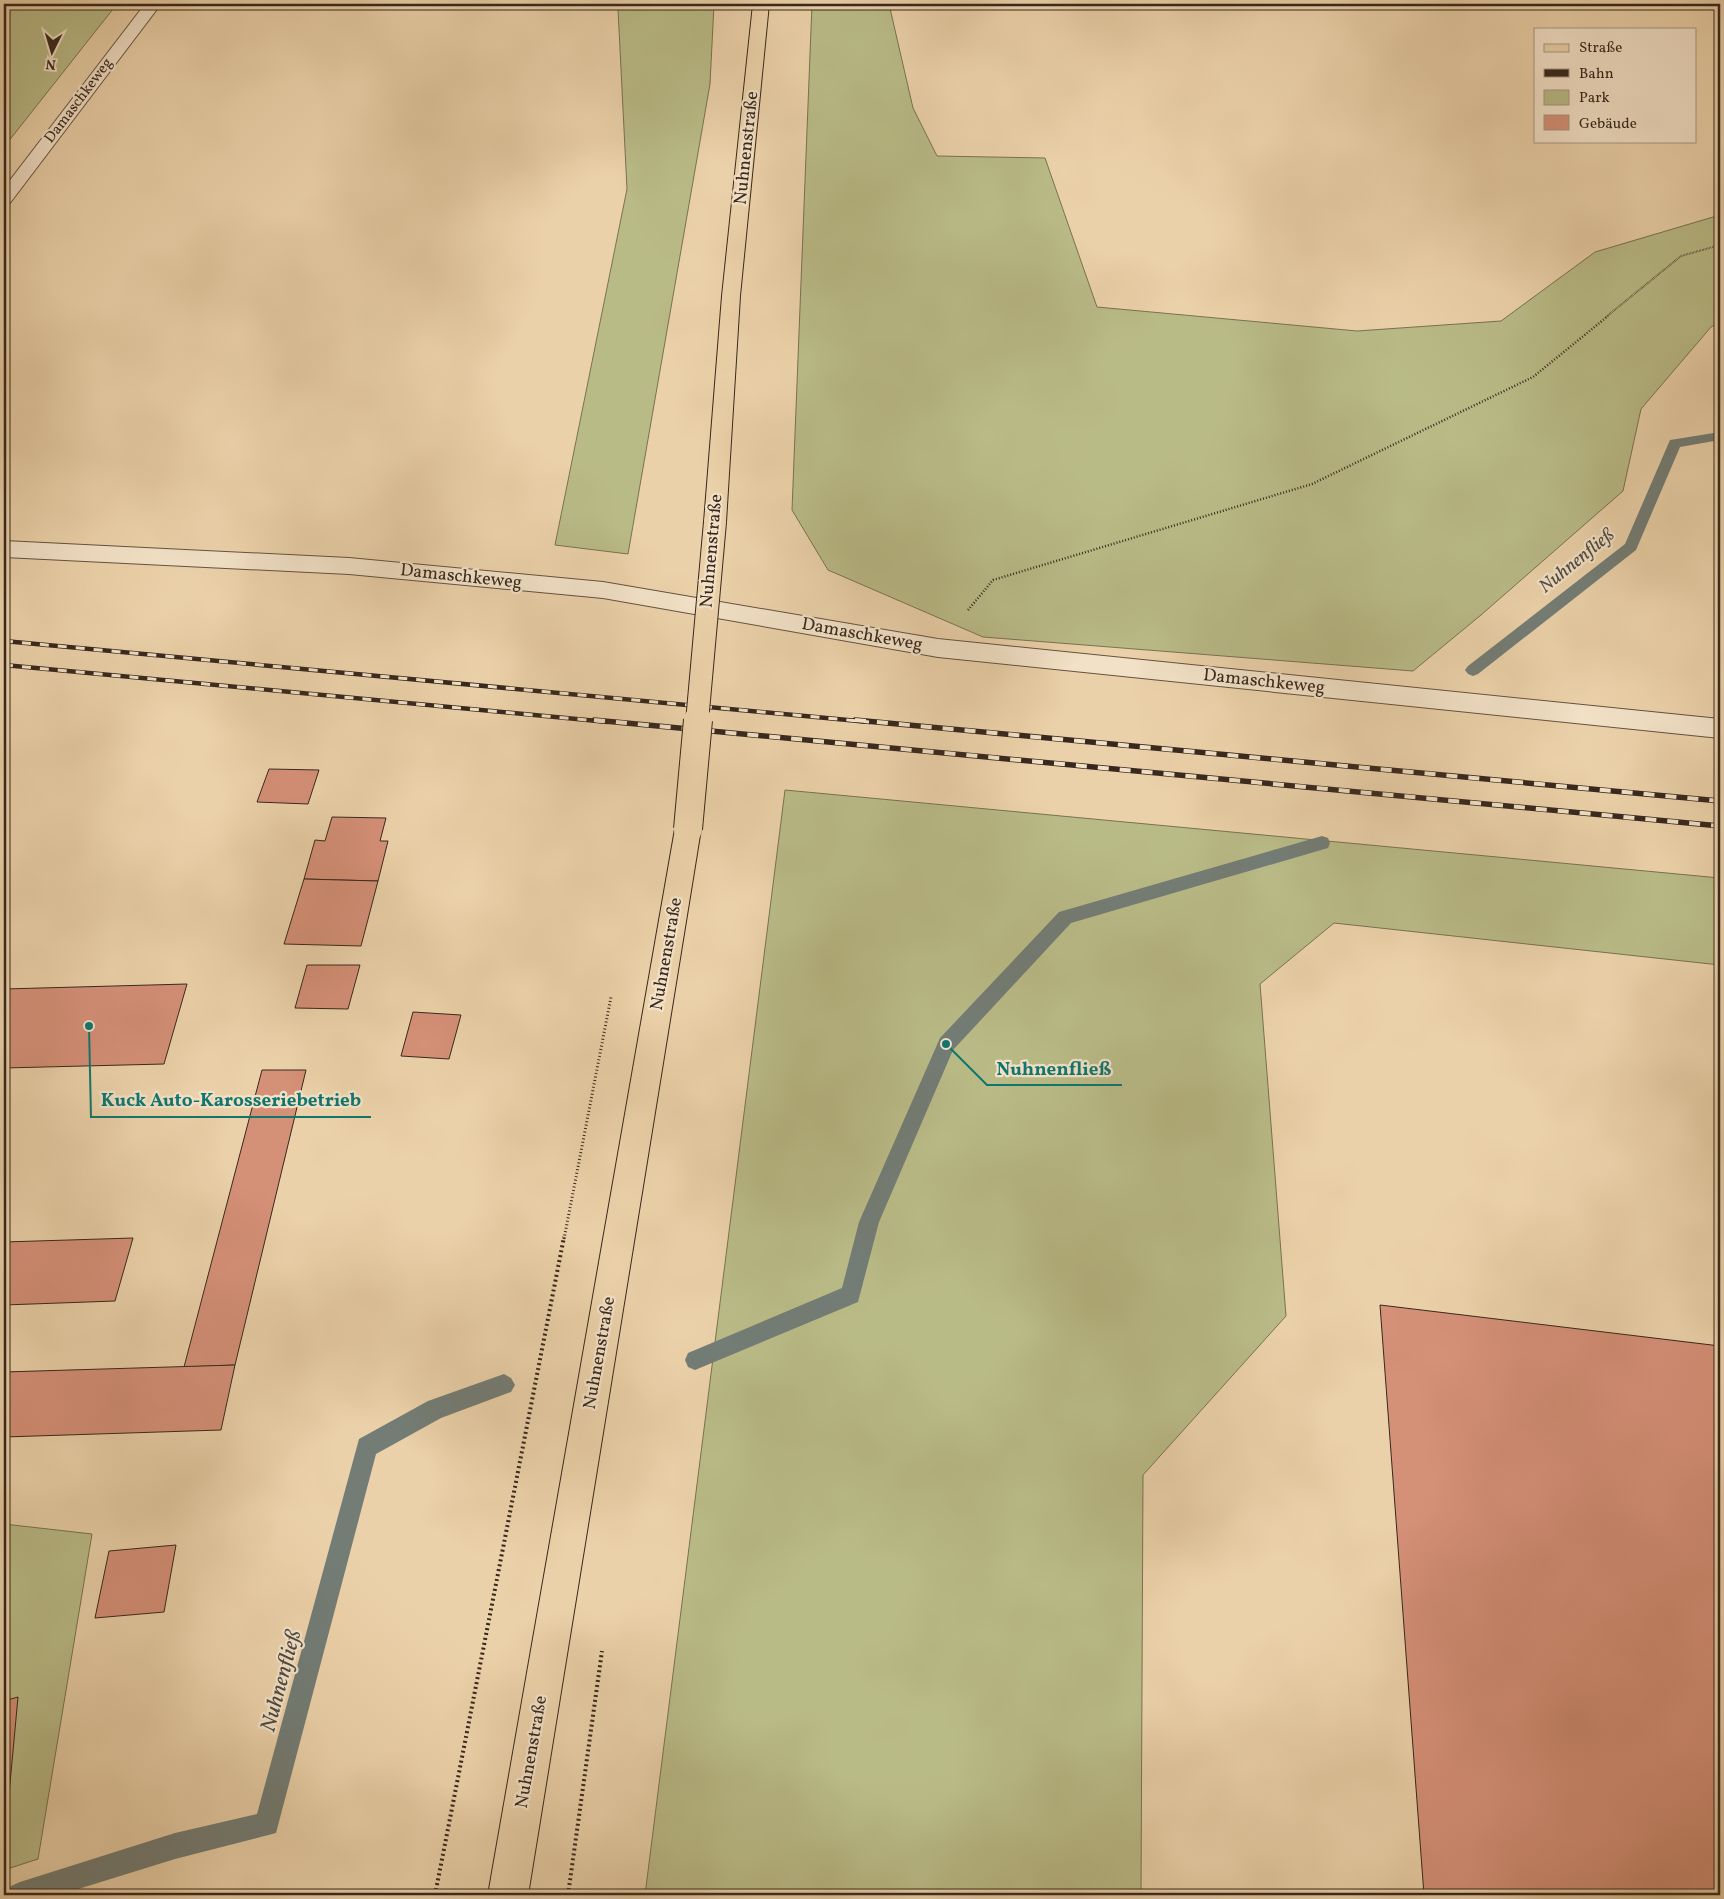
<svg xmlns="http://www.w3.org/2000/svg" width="1724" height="1899" font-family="Vollkorn,serif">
	<rect width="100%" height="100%" fill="#ebd1a9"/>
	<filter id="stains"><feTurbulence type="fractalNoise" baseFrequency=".004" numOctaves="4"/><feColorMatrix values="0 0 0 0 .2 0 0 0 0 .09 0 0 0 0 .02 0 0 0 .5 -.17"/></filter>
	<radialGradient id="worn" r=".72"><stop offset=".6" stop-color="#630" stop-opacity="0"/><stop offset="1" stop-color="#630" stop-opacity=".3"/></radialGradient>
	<g fill="#b9bb87" stroke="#787252">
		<path d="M 4,4 L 117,4 L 4,147 Z"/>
		<path d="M 620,4 L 714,4 L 710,84 L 628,554 L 555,545 L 627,189 L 618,9 Z"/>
		<path d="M 812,4 L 889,4 L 913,108 L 937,156 L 1045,158 L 1097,307 L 1357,331 L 1501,321 L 1595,252 L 1720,215 L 1720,322 L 1711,327 L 1641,409 L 1623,491 L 1481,615 L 1413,671 L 983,637 L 828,570 L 792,510 Z"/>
		<path d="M 785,790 L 1720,878 L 1720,965 L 1334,923 L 1260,984 L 1286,1316 L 1143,1475 L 1141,1895 L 645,1895 Z"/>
		<path d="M 4,1524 L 92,1534 L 38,1859 L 4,1870 Z"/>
	</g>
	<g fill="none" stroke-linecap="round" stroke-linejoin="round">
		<g fill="#737d76" fill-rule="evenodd">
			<path d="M 1720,432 L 1720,440 L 1680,447 L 1636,550 L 1478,674 L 1473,676 L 1468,674 L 1465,670 L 1468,666 L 1625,544 L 1670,440 Z"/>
			<path d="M 1322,836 L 1328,838 L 1330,843 L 1328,848 L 1071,923 L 953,1050 L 879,1222 L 858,1302 L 695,1370 L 688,1367 L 685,1360 L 688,1353 L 842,1288 L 859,1222 L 940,1038 L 1059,912 Z"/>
			<path d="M 504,1374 L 511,1378 L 515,1385 L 511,1392 L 441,1418 L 376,1454 L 276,1833 L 175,1859 L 59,1895 L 7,1895 L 11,1886 L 20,1882 L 175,1833 L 257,1814 L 359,1439 L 428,1401 Z"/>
		</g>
	</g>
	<g fill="#d59078" stroke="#37281e">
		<path d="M 269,769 L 319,770 L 308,804 L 257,802 Z"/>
		<path d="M 332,817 L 386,818 L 380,841 L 388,841 L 378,881 L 304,879 L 315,840 L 325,841 Z"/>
		<path d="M 304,879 L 378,881 L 361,946 L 284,944 Z"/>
		<path d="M 307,965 L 360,965 L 348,1009 L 295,1008 Z"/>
		<path d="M 187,984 L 164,1064 L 4,1068 L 4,989 Z"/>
		<path d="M 413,1012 L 461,1015 L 449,1059 L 401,1056 Z"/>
		<path d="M 262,1070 L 306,1070 L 235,1365 L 184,1367 Z"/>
		<path d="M 133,1238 L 115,1301 L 4,1305 L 4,1242 Z"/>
		<path d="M 1380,1305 L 1720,1346 L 1720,1895 L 1424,1895 Z"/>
		<path d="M 235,1365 L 221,1430 L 4,1437 L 4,1372 Z"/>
		<path d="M 176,1545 L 164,1612 L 95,1618 L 109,1551 Z"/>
		<path d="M 18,1697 L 7,1816 L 4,1816 L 4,1701 Z"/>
	</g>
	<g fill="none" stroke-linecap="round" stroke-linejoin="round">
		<defs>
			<g id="minor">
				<path d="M 145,4 L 161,4 L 10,203 L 4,204 L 4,188 Z"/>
				<path d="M 4,541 L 349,558 L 603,582 L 938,639 L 1720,719 L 1720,738 L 938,657 L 603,598 L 349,574 L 4,557 Z"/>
			</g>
			<g id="major">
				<path d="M 753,4 L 769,4 L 740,296 L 726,522 L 723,527 L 715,530 L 707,527 L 704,522 L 722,296 Z"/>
				<path d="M 688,818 L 697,822 L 701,829 L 528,1895 L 488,1895 L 675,829 L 679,822 Z"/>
			</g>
		</defs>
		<use href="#minor" stroke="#645241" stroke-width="2"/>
		<use href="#major" stroke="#37281e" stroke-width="2"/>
		<path stroke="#37281e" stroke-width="2" stroke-dasharray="0.5 1" stroke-linecap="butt" d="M 1606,317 L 1681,256 L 1720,245"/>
		<path stroke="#37281e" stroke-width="2.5" stroke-dasharray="1 2" stroke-linecap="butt" d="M 968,610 L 993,580 L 1312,484 L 1533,377 L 1608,316"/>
		<path stroke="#37281e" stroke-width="3" stroke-dasharray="1 2.5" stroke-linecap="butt" d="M 564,1239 L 611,997"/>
		<g stroke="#37281e" stroke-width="4" stroke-dasharray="2 3" stroke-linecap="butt">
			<path d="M 435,1895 L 564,1237"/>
			<path d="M 568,1895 L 602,1651"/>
		</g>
		<use href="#minor" fill="#f2e1c7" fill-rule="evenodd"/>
		<use href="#major" fill="#ebd1a9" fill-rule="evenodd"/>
		<defs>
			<g id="rail-far1">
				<path d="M 4,641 L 869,722"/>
				<path d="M 4,665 L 608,722"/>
			</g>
			<g id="rail">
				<path d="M 594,720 L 1720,826"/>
				<path d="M 855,720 L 1720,801"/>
			</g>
		</defs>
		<use href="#rail-far1" stroke="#37281e" stroke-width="4.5"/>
		<use href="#rail" stroke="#37281e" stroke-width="5.5"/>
		<use href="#rail-far1" stroke="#f2e1c7" stroke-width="3" stroke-dasharray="9" stroke-linecap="butt"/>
		<use href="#rail" stroke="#f2e1c7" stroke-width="4" stroke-dasharray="11" stroke-linecap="butt"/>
		<defs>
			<path id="major-bridge-far1" d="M 697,722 L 715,522"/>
			<path id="major-bridge" d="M 688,829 L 698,720"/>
		</defs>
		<use href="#major-bridge-far1" stroke="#37281e" stroke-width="24" stroke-linecap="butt"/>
		<use href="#major-bridge" stroke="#37281e" stroke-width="30" stroke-linecap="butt"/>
		<use href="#major-bridge-far1" stroke="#ebd1a9" stroke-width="22"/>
		<use href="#major-bridge" stroke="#ebd1a9" stroke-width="28"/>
	</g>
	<g text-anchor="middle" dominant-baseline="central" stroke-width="4.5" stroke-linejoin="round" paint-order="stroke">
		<g font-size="15" fill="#37281e" stroke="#f2e1c7">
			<text transform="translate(79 101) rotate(-53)">Damaschkeweg</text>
		</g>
		<g font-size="18" fill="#37281e" stroke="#f2e1c7">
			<text transform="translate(747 148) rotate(-84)">Nuhnenstraße</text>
			<text transform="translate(712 551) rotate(-85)">Nuhnenstraße</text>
			<text transform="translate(461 577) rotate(6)">Damaschkeweg</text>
			<text transform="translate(862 635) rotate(10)">Damaschkeweg</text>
			<text transform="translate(1264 682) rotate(6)">Damaschkeweg</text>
			<text transform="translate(667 954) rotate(-80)">Nuhnenstraße</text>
			<text transform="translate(600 1353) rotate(-80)">Nuhnenstraße</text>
			<text transform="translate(532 1752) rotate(-80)">Nuhnenstraße</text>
		</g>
		<g font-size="19" font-style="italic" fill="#504b43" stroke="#f2e1c7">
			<text transform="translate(1577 561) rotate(-39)">Nuhnenfließ</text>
		</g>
		<g font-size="22" font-style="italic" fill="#504b43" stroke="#f2e1c7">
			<text transform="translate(282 1681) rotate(-75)">Nuhnenfließ</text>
		</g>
	</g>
	<path fill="none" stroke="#0f766e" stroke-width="2" d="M946 1044L987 1085H1122M89 1026L91 1117H371"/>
	<g fill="#0f766e" stroke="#f2e1c7" stroke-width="2">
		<circle cx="946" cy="1044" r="5"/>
		<circle cx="89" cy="1026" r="5"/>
	</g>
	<g font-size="19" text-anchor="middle" font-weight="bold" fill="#0f766e" stroke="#f2e1c7" stroke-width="4.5" stroke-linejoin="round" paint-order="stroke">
		<text x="1054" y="1075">Nuhnenfließ</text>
		<text x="231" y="1106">Kuck Auto-Karosseriebetrieb</text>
	</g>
	<rect width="1724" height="1899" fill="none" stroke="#ebd1a9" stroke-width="20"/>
	<rect x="5" y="5" width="1714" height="1889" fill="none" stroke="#37281e" stroke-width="2.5"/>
	<rect x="10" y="10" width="1704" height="1879" fill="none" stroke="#37281e"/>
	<rect x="1534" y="28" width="162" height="115" fill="#f2e1c7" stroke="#a79783"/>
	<rect x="1544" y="44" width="25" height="8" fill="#ebd1a9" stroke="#a79783"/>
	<text x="1579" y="52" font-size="15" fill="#37281e">Straße</text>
	<rect x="1544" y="69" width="25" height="8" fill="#37281e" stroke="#a79783"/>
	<text x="1579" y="78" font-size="15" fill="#37281e">Bahn</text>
	<rect x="1544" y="90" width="25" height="15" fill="#b9bb87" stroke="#a79783"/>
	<text x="1579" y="102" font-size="15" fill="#37281e">Park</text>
	<rect x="1544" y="115" width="25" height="15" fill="#d59078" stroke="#a79783"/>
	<text x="1579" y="128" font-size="15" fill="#37281e">Gebäude</text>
	<g transform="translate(52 52) rotate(185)" stroke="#f2e1c7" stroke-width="4" paint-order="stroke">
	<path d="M0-4L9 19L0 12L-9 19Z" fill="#37281e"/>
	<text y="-8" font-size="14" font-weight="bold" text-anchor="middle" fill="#37281e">N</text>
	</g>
	<rect width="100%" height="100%" filter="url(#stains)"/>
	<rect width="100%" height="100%" fill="url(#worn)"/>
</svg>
